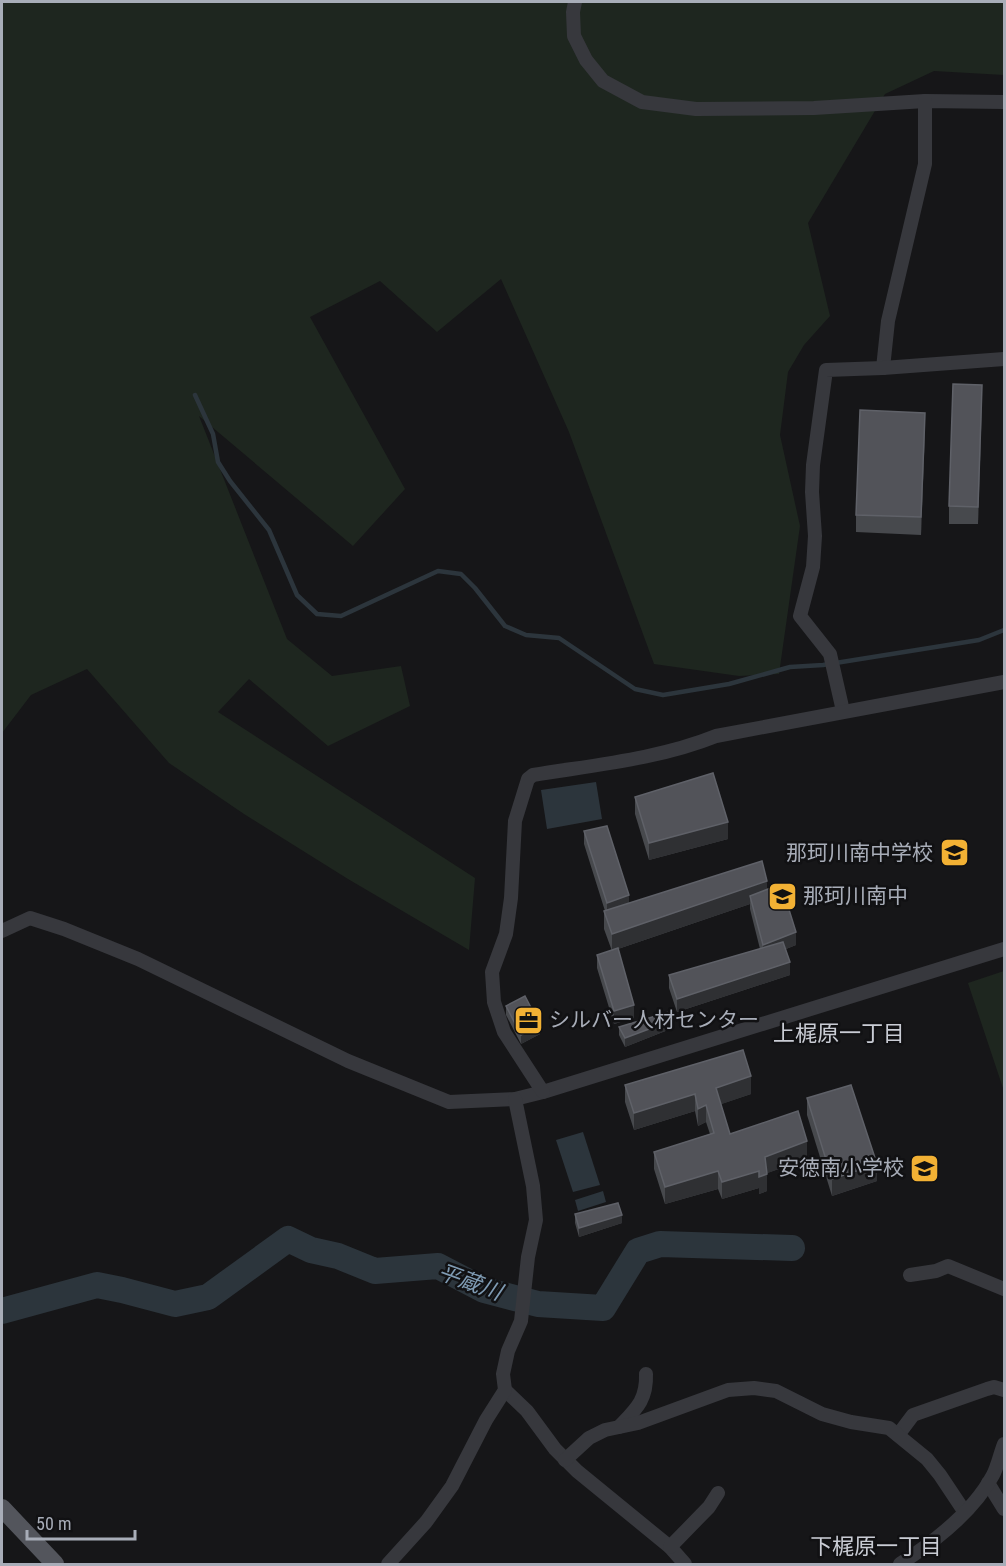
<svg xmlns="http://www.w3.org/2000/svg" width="1006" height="1566" font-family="'Roboto Condensed','Noto Sans JP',sans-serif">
	<rect width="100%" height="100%" fill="#161618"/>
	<g fill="#1e261f">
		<path d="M 2,2 L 1004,2 L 1004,75 L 934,71 L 885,94 L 808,223 L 830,316 L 804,345 L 788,372 L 780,435 L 800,526 L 779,674 L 739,676 L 654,664 L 569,432 L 501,279 L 437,332 L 380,281 L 310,317 L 405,489 L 353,546 L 199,416 L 287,639 L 332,676 L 401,666 L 410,706 L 328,746 L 249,679 L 218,712 L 475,878 L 469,950 L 348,879 L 244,814 L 169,763 L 87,669 L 31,695 L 2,733 Z"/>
		<path d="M 1004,971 L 1004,1091 L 968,983 Z"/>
	</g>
	<g fill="#2c353c">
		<path d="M 596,782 L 602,819 L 547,829 L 541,790 Z"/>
		<path d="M 583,1132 L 600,1185 L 573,1192 L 556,1140 Z"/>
		<path d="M 603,1191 L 606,1202 L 578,1211 L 575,1200 Z"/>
	</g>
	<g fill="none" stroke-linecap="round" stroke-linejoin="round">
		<path stroke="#2c353c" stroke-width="4.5" d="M 195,395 L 213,434 L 218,462 L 230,481 L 269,530 L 297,595 L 317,614 L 341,616 L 438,571 L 461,574 L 475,588 L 505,626 L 526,635 L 559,638 L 635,689 L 663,695 L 729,684 L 790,667 L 823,665 L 979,640 L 1004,630"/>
		<path stroke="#2c353c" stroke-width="26" d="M 2,1311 L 97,1285 L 122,1290 L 175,1304 L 208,1297 L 288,1239 L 311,1250 L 338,1256 L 375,1271 L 438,1266 L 484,1290 L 538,1304 L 603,1308 L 638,1251 L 660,1244 L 792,1248"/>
		<g stroke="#37383d" stroke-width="14">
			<path d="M 575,2 L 573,12 L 574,36 L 586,60 L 603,81 L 642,102 L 696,109 L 814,108 L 925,101 L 1004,102"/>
			<path d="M 883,368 L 888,321 L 925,164 L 925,101"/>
			<path d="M 843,711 L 830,654 L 800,616 L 813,567 L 815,536 L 812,492 L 813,465 L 826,370 L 883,368 L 1004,359"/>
			<path d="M 2,931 L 30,918 L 64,929 L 138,959 L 348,1061 L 449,1102 L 515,1099 L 543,1092 L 1004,949"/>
			<path d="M 543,1092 L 504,1032 L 494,1002 L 492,972 L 506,934 L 511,898 L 515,821 L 528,779 L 533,775 C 594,765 659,759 716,736 L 1004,682"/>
			<path d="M 910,1275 L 936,1271 L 948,1266 L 1004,1289"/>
			<path d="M 505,1390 L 527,1411 L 555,1449 L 577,1471 L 670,1547 L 685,1564"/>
			<path d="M 619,1427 C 636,1409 647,1400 646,1374"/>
			<path d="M 898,1435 L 913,1415 L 987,1389 L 994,1387 L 1004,1390"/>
			<path d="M 565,1460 L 589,1438 L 605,1430 L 638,1423 L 728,1390 L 754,1388 L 776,1391 L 822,1414 L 851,1422 L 889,1428 L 927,1459 L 940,1475 L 964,1511"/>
			<path d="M 988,1483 L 1004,1509"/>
			<path d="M 670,1547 L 709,1507 L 718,1493"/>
			<path d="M 388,1564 L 426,1522 L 452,1486 L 486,1420 L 505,1390 L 503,1374 L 508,1351 L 521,1321 L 528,1257 L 536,1220 L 533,1186 L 515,1099"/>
			<path d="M 900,1564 C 934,1542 974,1511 993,1475 C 998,1465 1000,1454 1004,1444"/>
		</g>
		<path stroke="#53555c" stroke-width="18" d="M 2,1508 L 55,1564"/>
	</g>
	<g fill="#47494d">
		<path d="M 982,402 L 978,524 L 949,524 L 949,506 Z"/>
		<path d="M 925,430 L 921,535 L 856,532 L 856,515 Z"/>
		<path d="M 635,797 L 728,839 L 649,860 L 635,814 Z"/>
		<path d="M 584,831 L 629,903 L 767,890 L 796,945 L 786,949 L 790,975 L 677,1012 L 669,988 L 669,975 L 760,949 L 750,909 L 750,904 L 618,949 L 634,1018 L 614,1024 L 597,968 L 597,955 L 612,951 L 604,929 L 604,911 L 605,911 L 584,844 Z"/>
		<path d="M 506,1006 L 540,1034 L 521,1044 L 506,1015 Z"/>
		<path d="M 619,1027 L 673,1028 L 625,1047 L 619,1035 Z"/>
		<path d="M 625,1085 L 751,1094 L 721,1104 L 730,1134 L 807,1159 L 767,1173 L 767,1191 L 759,1194 L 759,1188 L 722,1199 L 718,1189 L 665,1204 L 654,1169 L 654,1152 L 710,1134 L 706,1122 L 698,1126 L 695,1111 L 634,1130 L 625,1102 Z"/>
		<path d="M 807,1098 L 877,1181 L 832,1196 L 807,1115 Z"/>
		<path d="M 575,1214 L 622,1223 L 579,1237 L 575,1223 Z"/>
	</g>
	<g fill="#2f3033">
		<path d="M 982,385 L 982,402 L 978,524 L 978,507 Z"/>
		<path d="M 925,413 L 925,430 L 921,535 L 921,517 Z"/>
		<path d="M 728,822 L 728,839 L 649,860 L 649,843 Z"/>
		<path d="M 767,881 L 767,898 L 750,896 L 750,904 L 612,951 L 612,934 Z"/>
		<path d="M 629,895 L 629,908 L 607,916 L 607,903 Z"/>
		<path d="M 796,932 L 796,945 L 763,958 L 763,945 Z"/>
		<path d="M 790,962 L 790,975 L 677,1012 L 677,999 Z"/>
		<path d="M 634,1005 L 634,1018 L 614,1024 L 614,1011 Z"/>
		<path d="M 673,1020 L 673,1028 L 625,1047 L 625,1038 Z"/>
		<path d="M 540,1025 L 540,1034 L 521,1044 L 521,1035 Z"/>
		<path d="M 751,1076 L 751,1094 L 716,1106 L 716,1088 Z"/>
		<path d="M 695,1094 L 695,1111 L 634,1130 L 634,1113 Z"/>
		<path d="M 706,1105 L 706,1122 L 698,1126 L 698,1109 Z"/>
		<path d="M 807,1141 L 807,1159 L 765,1174 L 765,1157 Z"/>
		<path d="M 877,1164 L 877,1181 L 832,1196 L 832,1179 Z"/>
		<path d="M 718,1171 L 718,1189 L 665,1204 L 665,1187 Z"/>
		<path d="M 759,1171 L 759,1188 L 722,1199 L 722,1182 Z"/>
		<path d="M 767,1174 L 767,1191 L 759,1194 L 759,1177 Z"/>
		<path d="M 622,1215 L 622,1223 L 579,1237 L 579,1228 Z"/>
	</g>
	<g fill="#525359" stroke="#5f6168" stroke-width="1.5">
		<path d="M 953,384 L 982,385 L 978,507 L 949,506 Z"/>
		<path d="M 860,410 L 925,413 L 921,517 L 856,515 Z"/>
		<path d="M 713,773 L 728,822 L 649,843 L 635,797 Z"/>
		<path d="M 607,826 L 629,895 L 607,903 L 584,831 Z"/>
		<path d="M 762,861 L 767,881 L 612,934 L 604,911 Z"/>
		<path d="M 781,884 L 796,932 L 763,945 L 750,896 Z"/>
		<path d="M 783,942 L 790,962 L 677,999 L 669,975 Z"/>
		<path d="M 618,948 L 634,1005 L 614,1011 L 597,955 Z"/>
		<path d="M 525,996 L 540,1025 L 521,1035 L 506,1006 Z"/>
		<path d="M 669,1012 L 673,1020 L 625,1038 L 619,1027 Z"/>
		<path d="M 743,1050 L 751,1076 L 716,1088 L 730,1134 L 798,1111 L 807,1141 L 765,1157 L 767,1174 L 759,1177 L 759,1171 L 722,1182 L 718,1171 L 665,1187 L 654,1152 L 714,1133 L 706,1105 L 698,1109 L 695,1094 L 634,1113 L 625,1085 Z"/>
		<path d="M 851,1085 L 877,1164 L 832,1179 L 807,1098 Z"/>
		<path d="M 618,1203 L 622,1215 L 579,1228 L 575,1214 Z"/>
	</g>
	<defs>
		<symbol id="school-square" viewBox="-11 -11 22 22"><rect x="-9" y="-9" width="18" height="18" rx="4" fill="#f2b134" stroke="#111113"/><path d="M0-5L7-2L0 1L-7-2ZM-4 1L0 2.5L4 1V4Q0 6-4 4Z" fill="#111"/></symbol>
		<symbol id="office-square" viewBox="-11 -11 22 22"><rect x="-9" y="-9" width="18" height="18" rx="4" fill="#f2b134" stroke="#111113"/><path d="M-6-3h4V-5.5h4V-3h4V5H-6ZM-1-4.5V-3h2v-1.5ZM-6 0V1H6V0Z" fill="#111"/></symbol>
	</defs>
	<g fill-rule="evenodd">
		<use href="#school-square" x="938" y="836" width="33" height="33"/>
		<use href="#school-square" x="766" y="880" width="33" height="33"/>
		<use href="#office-square" x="512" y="1004" width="33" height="33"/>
		<use href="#school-square" x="908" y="1152" width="33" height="33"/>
	</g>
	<g text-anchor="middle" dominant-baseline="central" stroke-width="5" stroke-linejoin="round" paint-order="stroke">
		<g font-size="21" fill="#a8adb8" stroke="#111113" text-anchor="end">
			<text x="933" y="853">那珂川南中学校</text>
			<text x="803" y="896" text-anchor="start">那珂川南中</text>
			<text x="549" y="1020" text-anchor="start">シルバー人材センター</text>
			<text x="904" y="1168">安徳南小学校</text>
		</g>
		<g font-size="22" fill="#c9ccd4" stroke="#111113">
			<text x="839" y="1033">上梶原一丁目</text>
			<text x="876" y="1546">下梶原一丁目</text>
		</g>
		<g font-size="22" font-style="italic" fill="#7f9bb3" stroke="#111113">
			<text transform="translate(470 1282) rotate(20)">平蔵川</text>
		</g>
	</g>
	<rect width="1006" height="1566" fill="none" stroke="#a8adb8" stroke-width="6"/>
	<path d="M27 1530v9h108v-9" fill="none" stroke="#a8adb8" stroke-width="3"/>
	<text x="36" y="1530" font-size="18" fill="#a8adb8" stroke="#111113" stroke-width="4.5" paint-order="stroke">50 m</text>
</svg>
